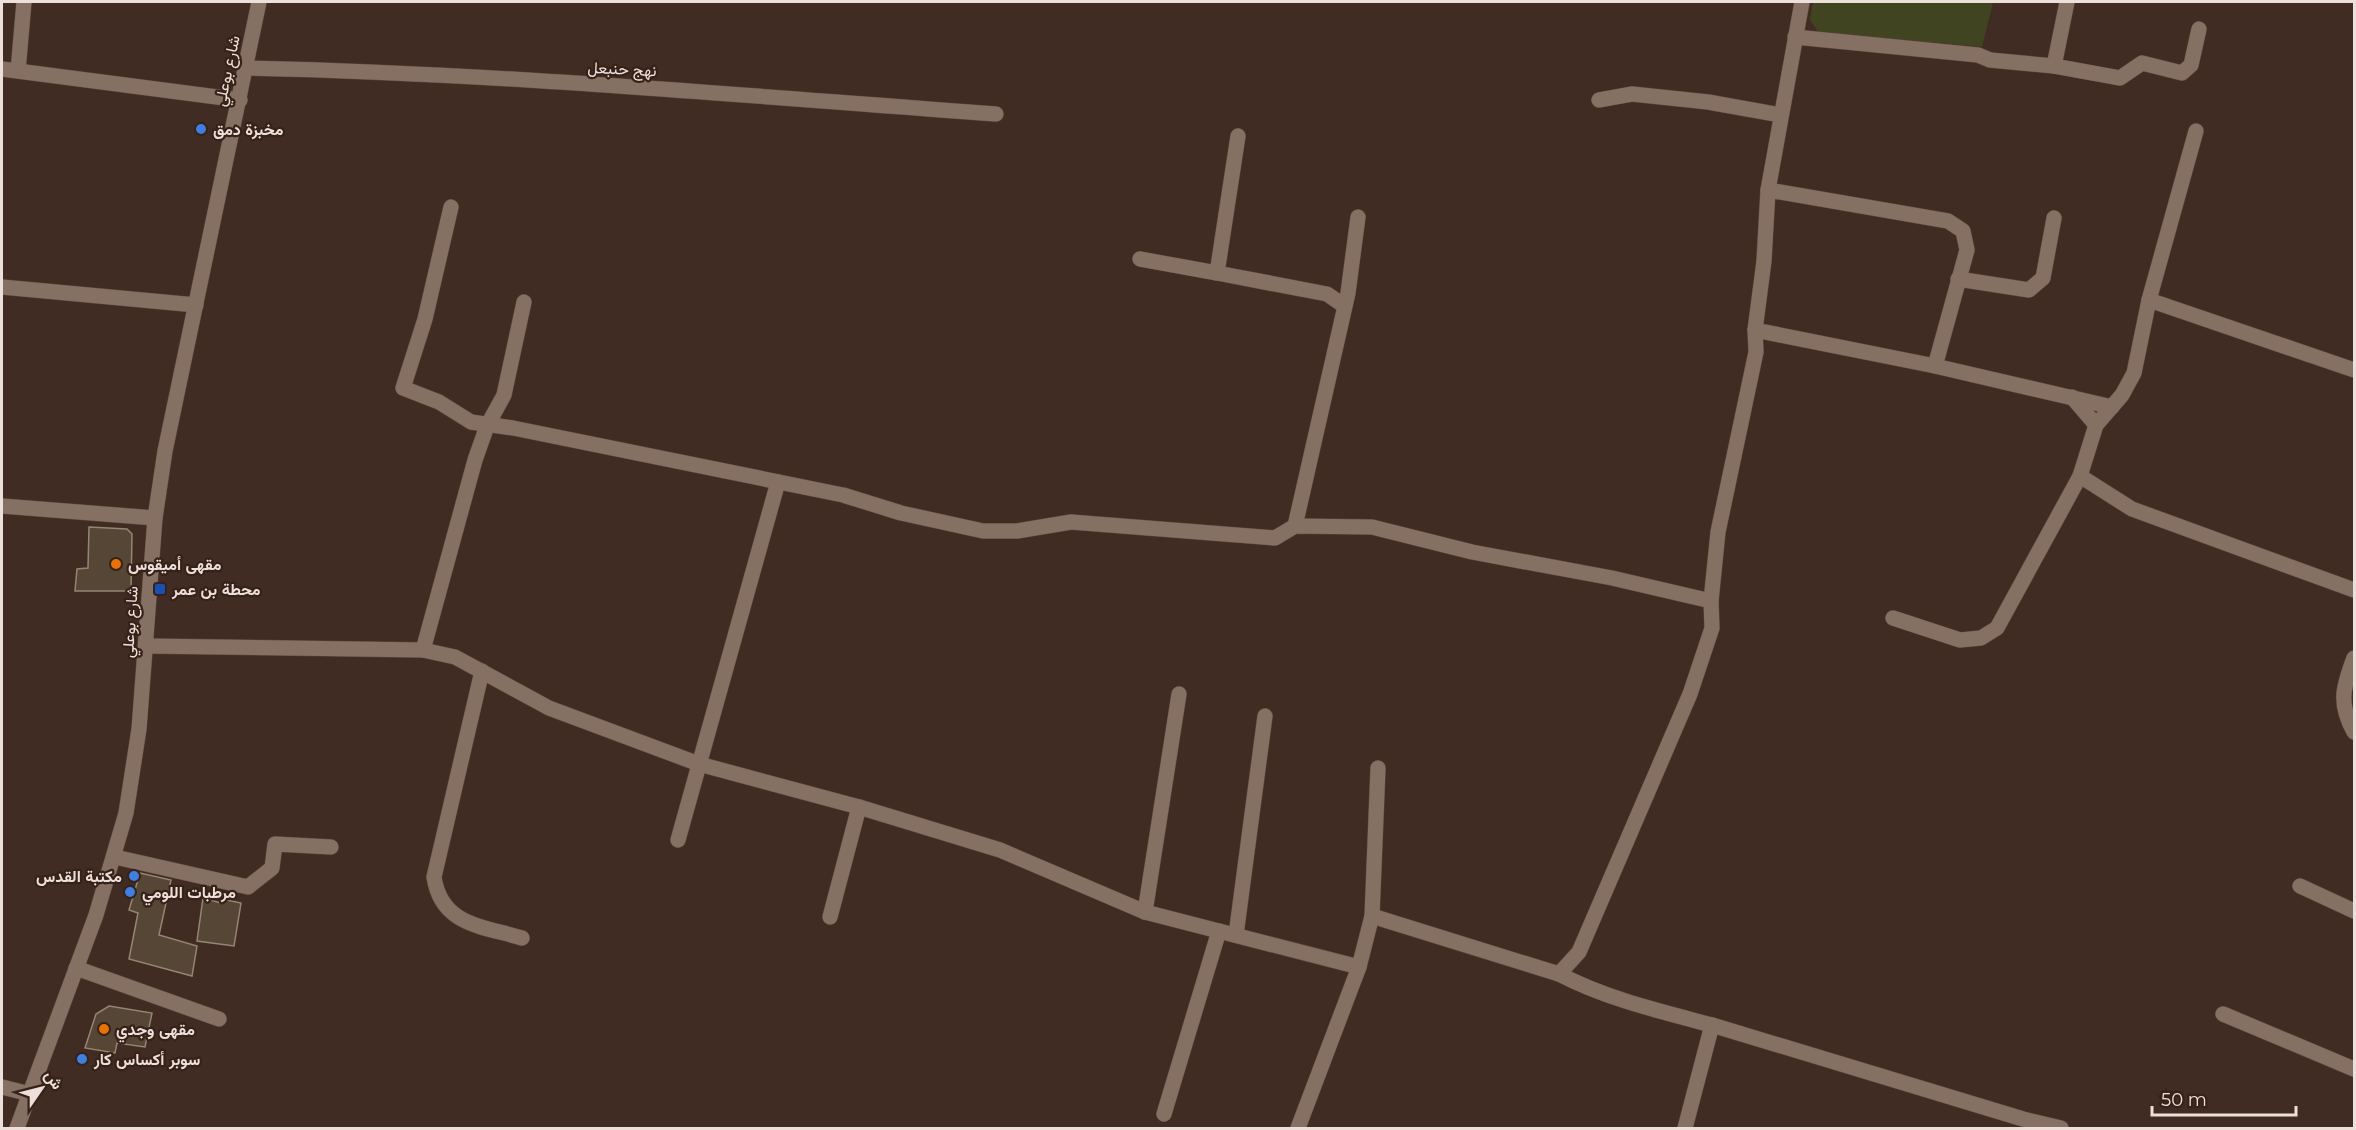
<svg xmlns="http://www.w3.org/2000/svg" width="2356" height="1130" font-family="Montserrat,Vazirmatn,sans-serif">
	<rect width="100%" height="100%" fill="#402c22"/>
	<path fill="#414421" d="M 1813,2 L 1993,2 L 1982,47 L 1819,33 L 1810,20 Z"/>
	<g fill="#554635" stroke="#958572" stroke-width="1.5">
		<path d="M 89,527 L 127,529 L 132,534 L 131,591 L 75,591 L 77,569 L 88,568 Z"/>
		<path d="M 140,873 L 171,880 L 159,935 L 197,946 L 192,976 L 129,959 L 138,913 L 129,910 Z"/>
		<path d="M 203,898 L 221,903 L 222,899 L 241,903 L 234,946 L 197,941 Z"/>
		<path d="M 109,1006 L 152,1013 L 145,1047 L 117,1043 L 115,1053 L 85,1048 L 96,1014 Z"/>
	</g>
	<g fill="none" stroke-linecap="round" stroke-linejoin="round">
		<defs>
			<g id="minor">
				<path d="M 1795,37 L 1978,55 L 1990,60 L 2054,66 L 2067,2"/>
				<path d="M 2054,66 L 2120,78 L 2142,63 L 2182,73 L 2191,65 L 2199,29"/>
				<path d="M 246,68 C 496,73 746,96 996,114"/>
				<path d="M 2,69 L 240,100"/>
				<path d="M 18,71 L 24,2"/>
				<path d="M 1599,100 L 1632,94 L 1708,102 L 1781,115"/>
				<path d="M 2196,131 L 2149,300 L 2134,373 L 2122,395 L 2096,425 L 2080,476 L 2132,509 L 2354,590"/>
				<path d="M 1238,136 L 1217,273 L 1327,294 L 1343,305"/>
				<path d="M 1768,190 L 1948,221 L 1963,231 L 1967,250 L 1935,366"/>
				<path d="M 451,207 L 425,319 L 403,388 L 439,402 L 471,422 L 513,428 L 843,495 L 901,513 L 983,531 L 1017,531 L 1071,522 L 1275,538 L 1295,526 L 1372,527 L 1472,552 L 1612,578 L 1711,601"/>
				<path d="M 1140,259 L 1217,273"/>
				<path d="M 1958,279 L 2029,290 L 2043,278 L 2054,218"/>
				<path d="M 2,287 L 196,305"/>
				<path d="M 2149,300 L 2354,370"/>
				<path d="M 1755,330 L 1935,366 L 2112,407"/>
				<path d="M 2072,397 L 2096,425"/>
				<path d="M 2,506 L 155,518"/>
				<path d="M 1295,526 L 1348,293 L 1358,217"/>
				<path d="M 1893,618 L 1960,640 L 1981,638 L 1997,628 L 2080,476"/>
				<path d="M 146,646 L 423,650 L 455,657 L 549,708 L 699,764 L 859,807 L 1000,850 L 1145,912 L 1359,967 L 1298,1128"/>
				<path d="M 423,650 L 475,460 L 487,426 L 504,395 L 524,302"/>
				<path d="M 2354,658 C 2343,687 2338,703 2354,732"/>
				<path d="M 482,671 L 434,877 C 441,925 482,926 522,938"/>
				<path d="M 678,840 L 778,482"/>
				<path d="M 115,857 L 248,887 L 272,868 L 275,844 L 331,847"/>
				<path d="M 2300,886 L 2354,911"/>
				<path d="M 1145,912 L 1179,694"/>
				<path d="M 1372,916 L 1559,974 L 1579,952 L 1690,694 L 1712,628 L 1711,601 L 1718,532 L 1756,352 L 1755,330 L 1764,261 L 1768,190 L 1802,2"/>
				<path d="M 830,917 L 859,807"/>
				<path d="M 1236,935 L 1265,716"/>
				<path d="M 1359,967 L 1372,916 L 1378,768"/>
				<path d="M 76,968 L 219,1019"/>
				<path d="M 1559,974 C 1607,999 1659,1011 1712,1025 L 1685,1128"/>
				<path d="M 2223,1014 L 2354,1069"/>
				<path d="M 1712,1025 L 2023,1119 L 2061,1128"/>
				<path d="M 2,1087 L 30,1094"/>
				<path d="M 1164,1114 L 1219,931"/>
			</g>
			<path id="tertiary" d="M 17,1128 L 96,915 L 126,813 L 139,729 L 155,518 L 165,451 L 259,2"/>
		</defs>
		<use href="#minor" stroke="#5a4941" stroke-width="16"/>
		<use href="#tertiary" stroke="#5a4941" stroke-width="16"/>
		<use href="#minor" stroke="#866f63" stroke-width="15"/>
		<use href="#tertiary" stroke="#866f63" stroke-width="15"/>
	</g>
	<g fill="#3f7fe0" stroke="#362219" stroke-width="2">
		<circle cx="201" cy="129" r="6"/>
		<circle cx="134" cy="876" r="6"/>
		<circle cx="130" cy="892" r="6"/>
		<circle cx="82" cy="1059" r="6"/>
	</g>
	<g fill="#e8710a" stroke="#362219" stroke-width="2">
		<circle cx="116" cy="564" r="6"/>
		<circle cx="104" cy="1029" r="6"/>
	</g>
	<rect fill="#1a4fb4" stroke="#362219" stroke-width="2" x="154" y="583" width="12" height="12" rx="3"/>
	<g text-anchor="middle" dominant-baseline="central" stroke-width="4.5" stroke-linejoin="round" paint-order="stroke">
		<g font-size="16" fill="#eddfd9" stroke="#362219">
			<text transform="translate(622 69) rotate(3)">نهج حنبعل</text>
			<text transform="translate(227 71) rotate(-78)">شارع بوعلي</text>
			<text transform="translate(130 622) rotate(-86)">شارع بوعلي</text>
		</g>
		<g font-size="16" font-weight="bold" fill="#eddfd9" stroke="#362219" text-anchor="start">
			<text x="213" y="129">مخبزة دمق</text>
			<text x="128" y="564">مقهى أميقوس</text>
			<text x="172" y="589">محطة بن عمر</text>
			<text x="122" y="876" text-anchor="end">مكتبة القدس</text>
			<text x="142" y="892">مرطبات اللومي</text>
			<text x="116" y="1029">مقهى وجدي</text>
			<text x="94" y="1059">سوبر أكساس كار</text>
		</g>
	</g>
	<rect width="2356" height="1130" fill="none" stroke="#eddfd9" stroke-width="6"/>
	<g transform="translate(42 1088) rotate(55)" stroke="#362219" stroke-width="4.5" paint-order="stroke">
	<path d="M0-4.5L10 22L0 15L-10 22Z" fill="#eddfd9"/>
	<text y="-9" font-size="16" font-weight="bold" text-anchor="middle" fill="#eddfd9">ش</text>
	</g>
	<path d="M2152 1106v9h144v-9" fill="none" stroke="#eddfd9" stroke-width="3"/>
	<text x="2161" y="1106" font-size="18" fill="#eddfd9" stroke="#362219" stroke-width="4.5" paint-order="stroke">50 m</text>
</svg>
